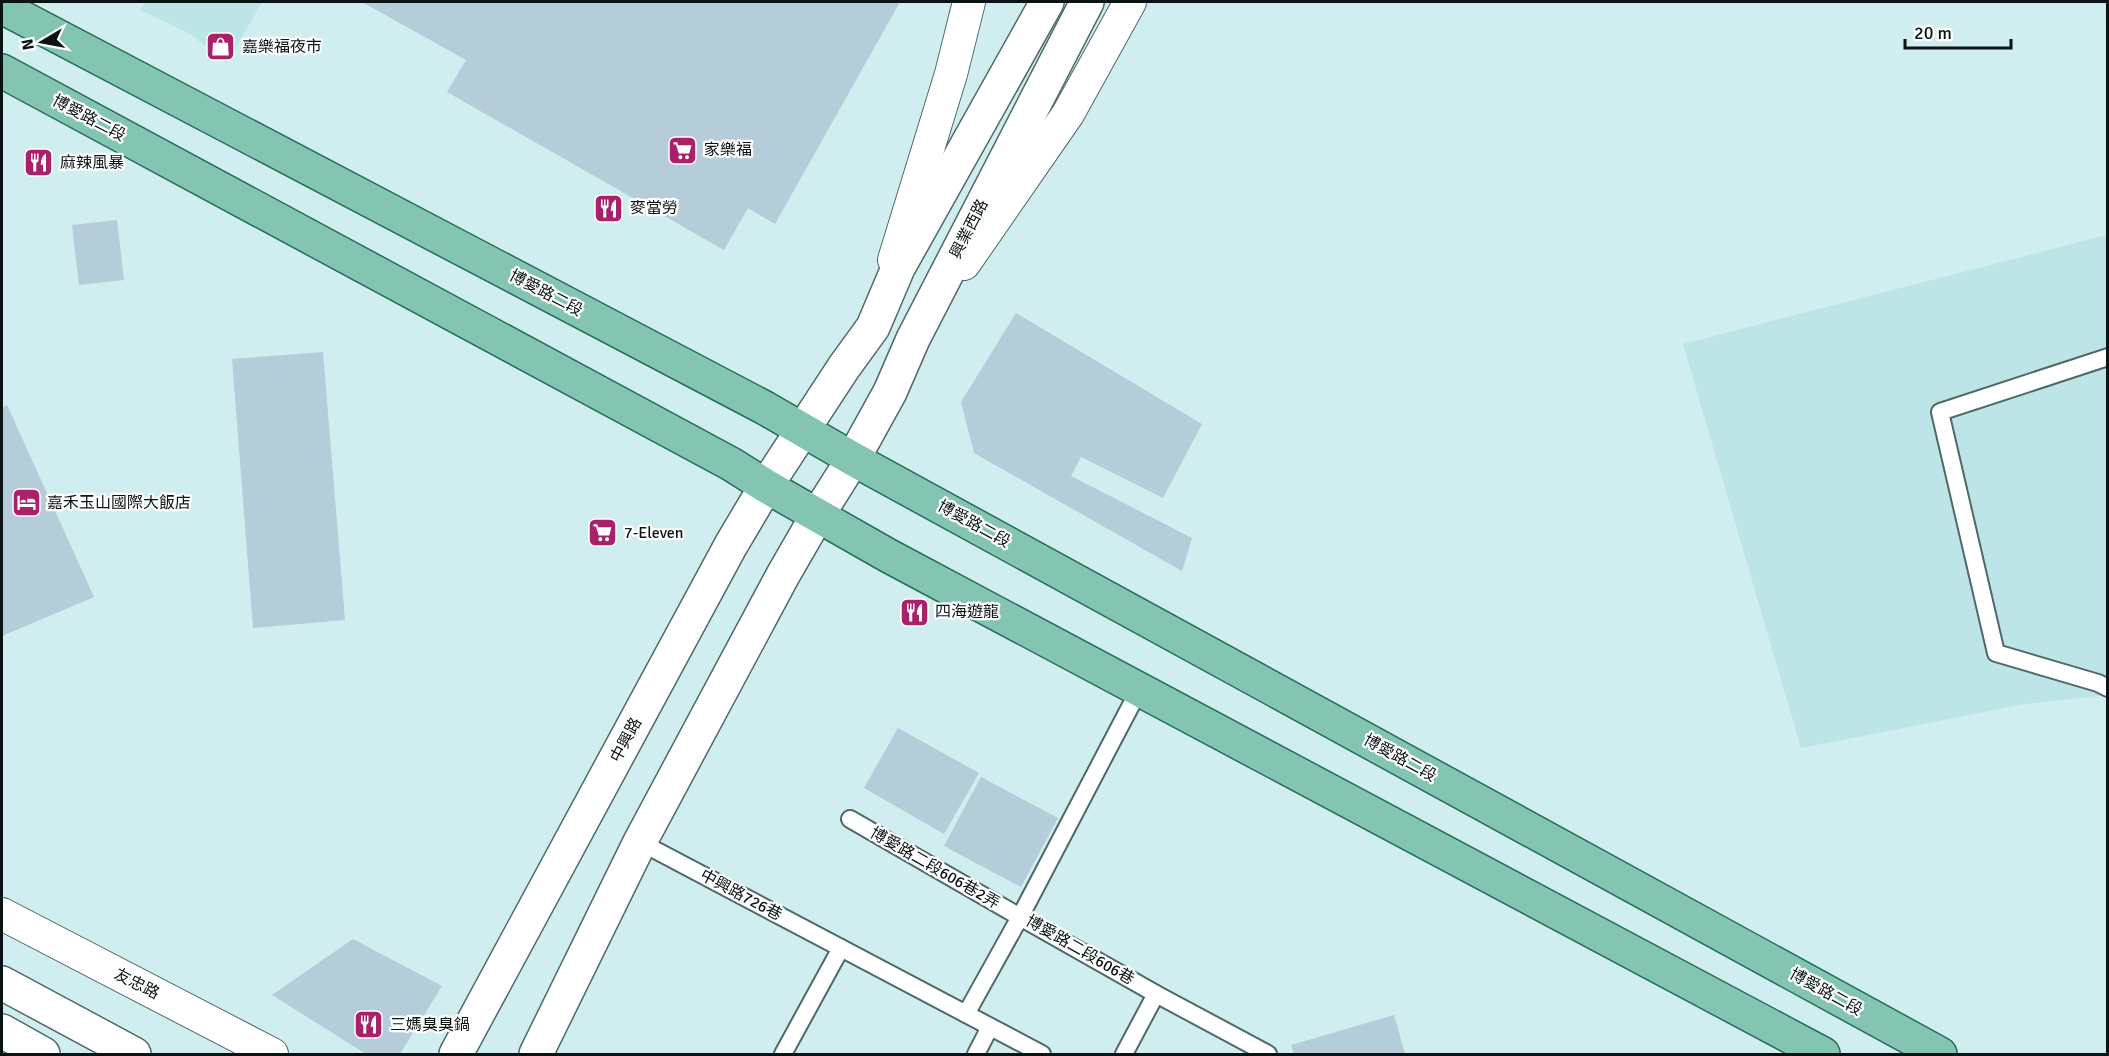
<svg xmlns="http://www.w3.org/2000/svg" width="2109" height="1056" font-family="Signika,'Noto Sans TC',sans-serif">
	<rect width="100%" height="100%" fill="#d0edef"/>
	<g fill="#bde4e7">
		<path d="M 145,2 L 262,2 L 227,63 L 187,32 L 140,10 Z"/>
		<path d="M 2107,235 L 2107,695 L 2025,704 L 1801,748 L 1683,344 Z"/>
	</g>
	<g fill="#b5ccd9">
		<path d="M 362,2 L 900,2 L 775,224 L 748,208 L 724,250 L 447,92 L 466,60 Z"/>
		<path d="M 117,220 L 124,280 L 79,285 L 72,225 Z"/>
		<path d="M 1016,313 L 1202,424 L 1163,498 L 1081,457 L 1071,476 L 1192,538 L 1182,571 L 974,453 L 961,402 Z"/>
		<path d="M 323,352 L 345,620 L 253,628 L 232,359 Z"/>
		<path d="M 7,405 L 94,597 L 2,636 L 2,408 Z"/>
		<path d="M 898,728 L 979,773 L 944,834 L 864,788 Z"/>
		<path d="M 981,777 L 1058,818 L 1021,887 L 944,846 Z"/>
		<path d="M 353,939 L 442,986 L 400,1054 L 366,1054 L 272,995 Z"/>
		<path d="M 1394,1015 L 1405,1054 L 1294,1054 L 1291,1045 Z"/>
	</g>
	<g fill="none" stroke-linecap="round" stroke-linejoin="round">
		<defs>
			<g id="service">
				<path d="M 2108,357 L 1940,412 L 1996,653 L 2098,683 L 2108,688"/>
				<path d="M 1139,690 L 1020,917 L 1156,994 L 1268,1054"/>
				<path d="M 850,819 L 1020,917 L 966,1014"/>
				<path d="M 640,842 L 1042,1054"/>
				<path d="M 783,1054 L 841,948"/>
				<path d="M 976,1054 L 990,1027"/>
				<path d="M 1124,1054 L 1156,994"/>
			</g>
			<g id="minor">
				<path d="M 894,260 L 951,74 L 969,2"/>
				<path d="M 964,264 L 1068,114 L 1130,2"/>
				<path d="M 2,914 L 272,1054"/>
			</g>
			<g id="tertiary">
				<path d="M 2,983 L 134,1054"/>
				<path d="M 2,1031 L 43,1054"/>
				<path d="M 456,1054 L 731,545 L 766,486 L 844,367 L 873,327 L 898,268 L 1047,2"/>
				<path d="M 536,1054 L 640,842 L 783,575 L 817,516 L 853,459 L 890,392 L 913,339 L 1087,2"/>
			</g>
			<g id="primary">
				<path d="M 2,7 L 765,408 L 853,459 L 1940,1054"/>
				<path d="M 2,71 L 731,464 L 766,486 L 889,556 L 1823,1054"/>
			</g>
		</defs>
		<use href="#service" stroke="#4f696b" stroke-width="20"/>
		<use href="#minor" stroke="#4f696b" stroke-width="34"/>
		<use href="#tertiary" stroke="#4f696b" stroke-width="36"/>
		<use href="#primary" stroke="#246c5b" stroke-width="36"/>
		<use href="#service" stroke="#fff" stroke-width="16"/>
		<use href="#minor" stroke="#fff" stroke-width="32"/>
		<use href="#tertiary" stroke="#fff" stroke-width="33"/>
		<use href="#primary" stroke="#84c4b3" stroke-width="33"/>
	</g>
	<defs>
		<symbol id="shop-square" viewBox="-11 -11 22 22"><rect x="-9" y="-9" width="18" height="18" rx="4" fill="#a8216a" stroke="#fff"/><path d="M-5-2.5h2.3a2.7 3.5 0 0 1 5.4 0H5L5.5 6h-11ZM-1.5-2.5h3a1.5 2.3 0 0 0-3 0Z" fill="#fff"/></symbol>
		<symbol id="supermarket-square" viewBox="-11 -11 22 22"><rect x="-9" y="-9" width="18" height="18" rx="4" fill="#a8216a" stroke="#fff"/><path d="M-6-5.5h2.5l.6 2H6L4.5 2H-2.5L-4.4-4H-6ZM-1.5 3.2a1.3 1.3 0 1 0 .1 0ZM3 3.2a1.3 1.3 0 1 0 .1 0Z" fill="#fff"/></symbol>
		<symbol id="restaurant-square" viewBox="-11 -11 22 22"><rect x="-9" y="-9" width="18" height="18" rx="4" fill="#a8216a" stroke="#fff"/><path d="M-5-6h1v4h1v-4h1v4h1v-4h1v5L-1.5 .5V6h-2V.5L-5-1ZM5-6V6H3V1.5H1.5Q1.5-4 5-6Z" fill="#fff"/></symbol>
		<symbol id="hotel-square" viewBox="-11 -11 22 22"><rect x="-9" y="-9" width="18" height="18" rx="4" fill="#a8216a" stroke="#fff"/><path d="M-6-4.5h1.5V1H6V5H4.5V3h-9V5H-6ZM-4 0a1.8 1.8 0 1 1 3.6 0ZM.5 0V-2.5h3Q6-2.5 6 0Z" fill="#fff"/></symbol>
	</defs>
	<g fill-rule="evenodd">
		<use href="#shop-square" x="204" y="30" width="33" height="33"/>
		<use href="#supermarket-square" x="666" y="134" width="33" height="33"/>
		<use href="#restaurant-square" x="22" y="146" width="33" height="33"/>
		<use href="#restaurant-square" x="592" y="192" width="33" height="33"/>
		<use href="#hotel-square" x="10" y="486" width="33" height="33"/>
		<use href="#supermarket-square" x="586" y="516" width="33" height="33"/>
		<use href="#restaurant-square" x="898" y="596" width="33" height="33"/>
		<use href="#restaurant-square" x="352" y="1008" width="33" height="33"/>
	</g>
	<g text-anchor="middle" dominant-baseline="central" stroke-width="4.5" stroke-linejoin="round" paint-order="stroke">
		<g font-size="16" fill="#0a1415" stroke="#fff" text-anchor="start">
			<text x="242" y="47">嘉樂福夜市</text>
			<text x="704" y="150">家樂福</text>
			<text x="60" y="163">麻辣風暴</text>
			<text x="630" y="208">麥當勞</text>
			<text x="47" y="503">嘉禾玉山國際大飯店</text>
			<text x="624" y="533">7-Eleven</text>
			<text x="935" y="612">四海遊龍</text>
			<text x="390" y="1025">三媽臭臭鍋</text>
		</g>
		<g font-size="16" fill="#0a1415" stroke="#fff">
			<text transform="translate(89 118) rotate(28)">博愛路二段</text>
			<text transform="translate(969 229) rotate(-63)">興業西路</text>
			<text transform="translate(546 293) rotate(28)">博愛路二段</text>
			<text transform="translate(974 524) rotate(29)">博愛路二段</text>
			<text transform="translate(626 740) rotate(-62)">中興路</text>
			<text transform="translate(1400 758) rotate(29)">博愛路二段</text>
			<text transform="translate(935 868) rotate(30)">博愛路二段606巷2弄</text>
			<text transform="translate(741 895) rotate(28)">中興路726巷</text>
			<text transform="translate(1080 950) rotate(30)">博愛路二段606巷</text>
			<text transform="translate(137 984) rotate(27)">友忠路</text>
			<text transform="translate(1826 992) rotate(29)">博愛路二段</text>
		</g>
	</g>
	<rect width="2109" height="1056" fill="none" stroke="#0a1415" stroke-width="6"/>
	<g transform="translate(42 42) rotate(260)" stroke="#ffffff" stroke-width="4.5" paint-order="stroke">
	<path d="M0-4.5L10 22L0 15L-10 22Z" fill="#0a1415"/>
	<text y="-9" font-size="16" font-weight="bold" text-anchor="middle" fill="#0a1415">N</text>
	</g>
	<path d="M1905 39v9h106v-9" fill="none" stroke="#0a1415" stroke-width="3"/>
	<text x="1914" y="39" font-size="18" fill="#0a1415" stroke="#ffffff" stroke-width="4.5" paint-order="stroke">20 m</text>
</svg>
